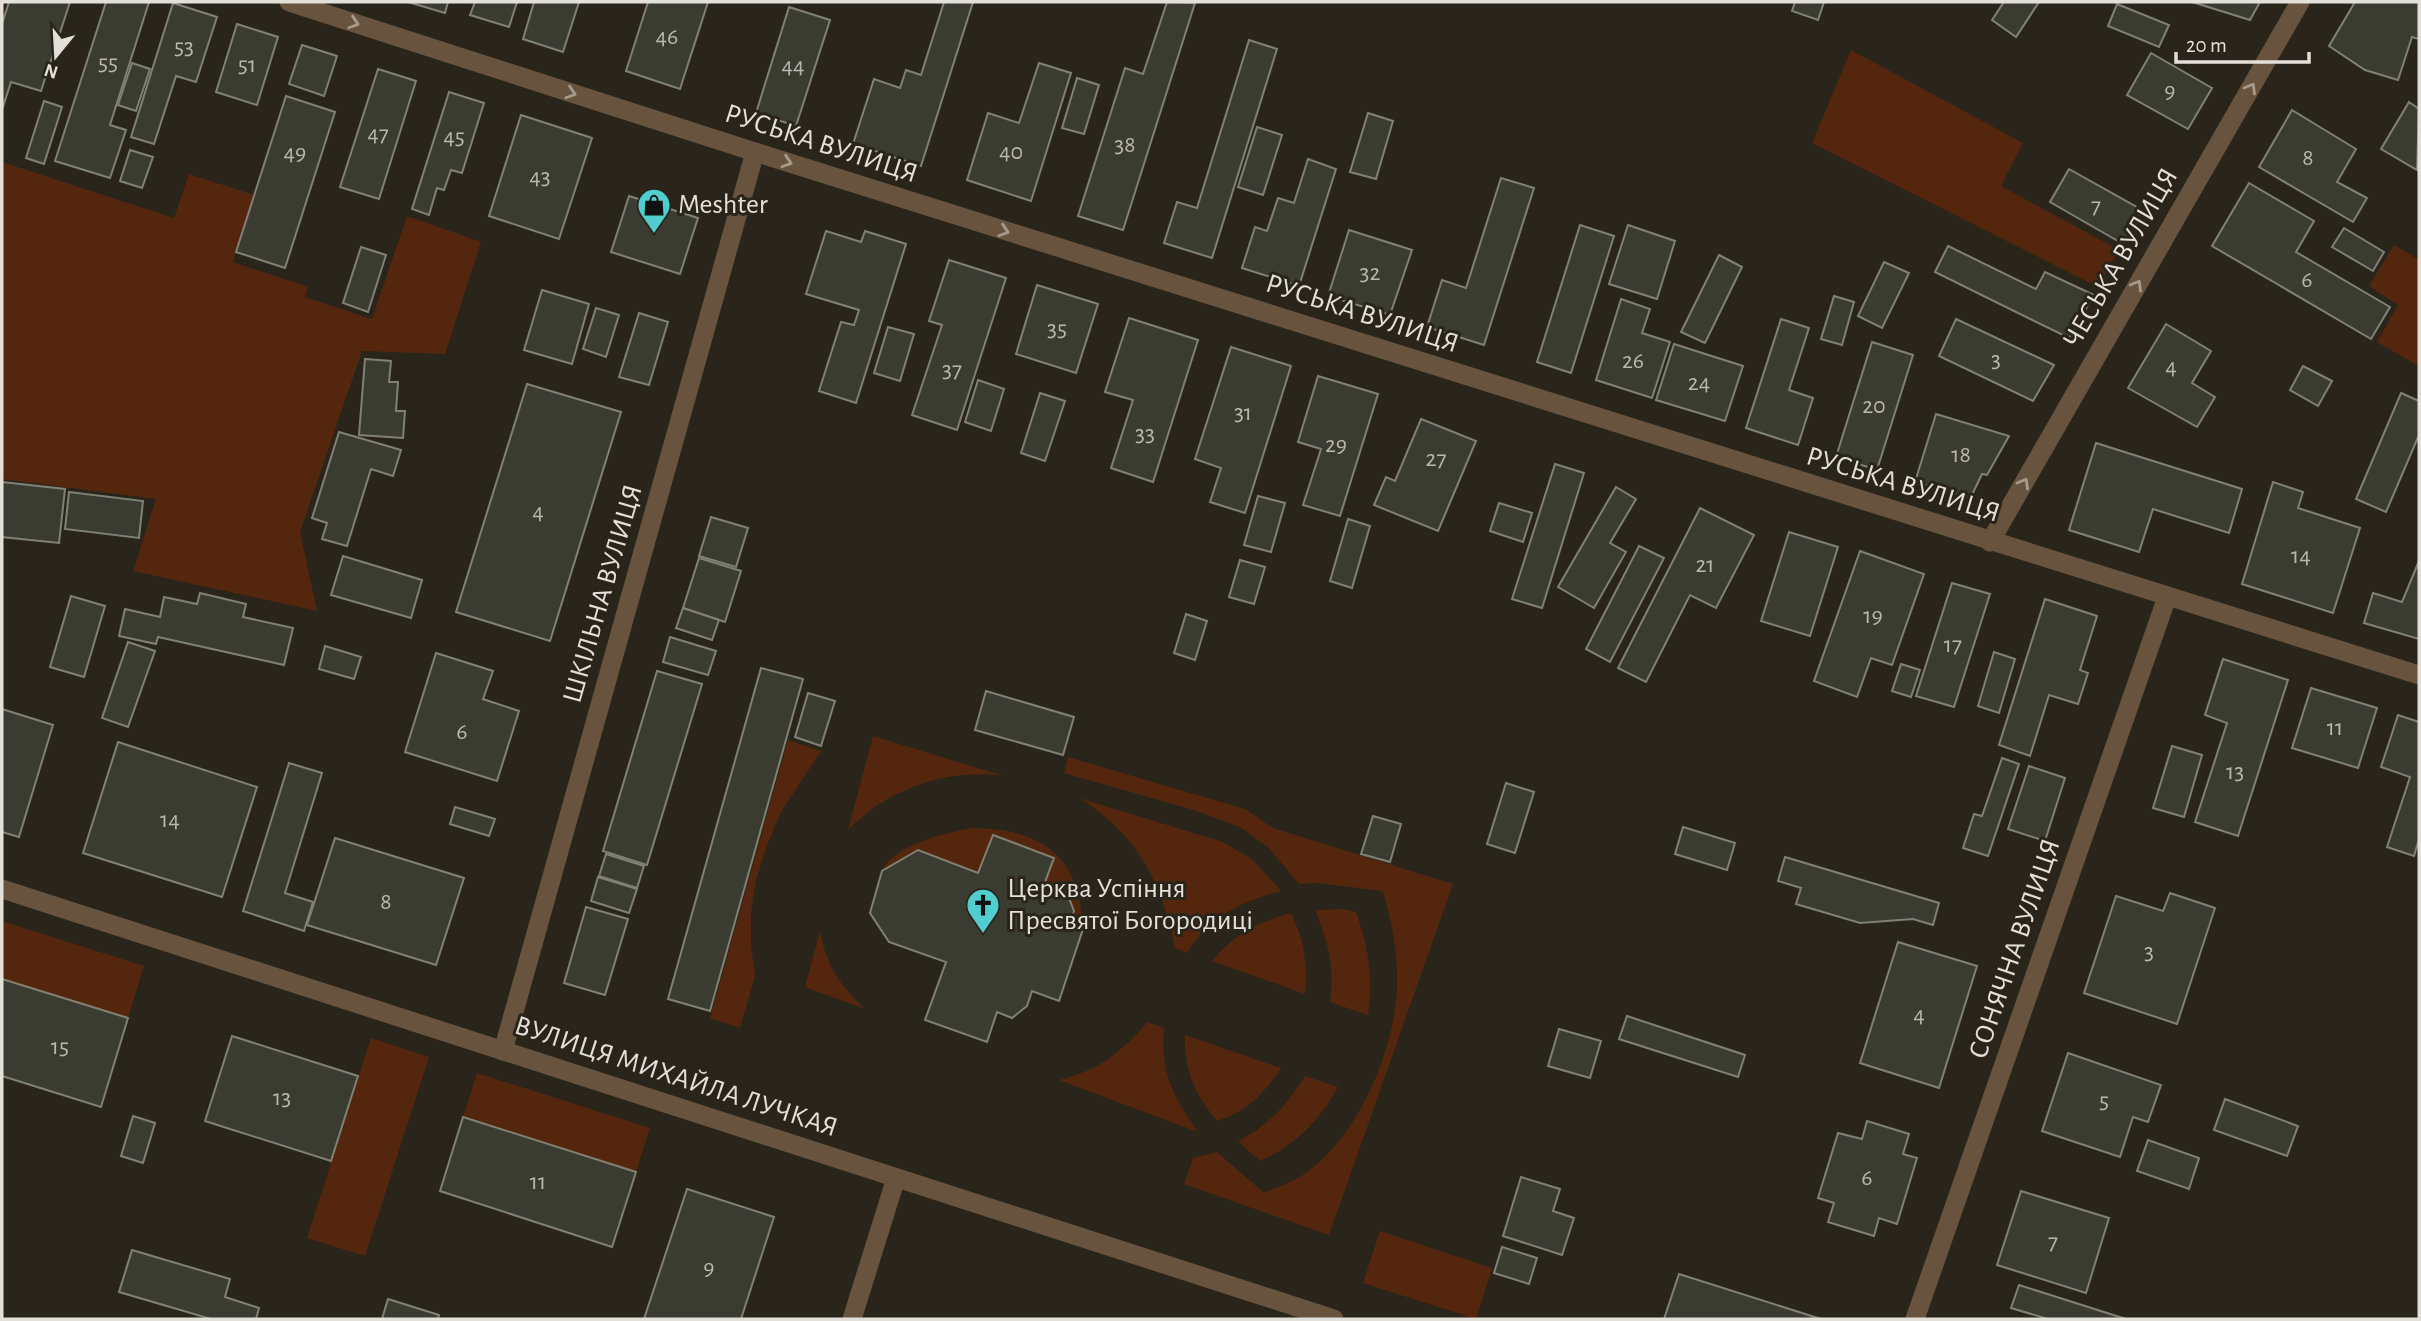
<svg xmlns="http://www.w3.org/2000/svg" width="2421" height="1321" font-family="'Alegreya Sans',sans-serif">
	<rect width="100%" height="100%" fill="#29251b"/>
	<g fill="#55260e">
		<path d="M 1851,50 L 2023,143 L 2001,186 L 2119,250 L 2098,287 L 1812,143 Z"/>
		<path d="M 2,162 L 174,218 L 189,174 L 254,195 L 233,262 L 308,287 L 305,297 L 372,319 L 407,216 L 481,242 L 445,354 L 362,351 L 300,532 L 317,611 L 133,571 L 156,499 L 2,479 Z"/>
		<path d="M 2394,245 L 2419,260 L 2419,366 L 2377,342 L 2398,305 L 2369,286 Z"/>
		<path d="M 873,736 L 1004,776 C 948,768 887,789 848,830 Z"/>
		<path d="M 788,740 L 821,751 L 781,812 L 767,845 L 756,880 L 751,912 L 751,945 L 755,976 L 740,1028 L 710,1018 Z"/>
		<path d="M 1068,757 L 1245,809 L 1273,828 L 1453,884 L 1329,1235 L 1184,1184 L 1193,1158 L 1217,1152 L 1264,1193 C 1275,1188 1287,1184 1298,1178 C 1356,1144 1395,1051 1397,986 C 1398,953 1392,923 1383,891 L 1317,883 L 1299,884 L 1268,847 L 1240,827 L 1194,810 L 1064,773 Z"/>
		<path d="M 1079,798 L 1223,842 L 1253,860 L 1281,891 C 1241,902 1209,917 1187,953 L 1175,948 C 1161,881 1138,835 1079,798 Z"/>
		<path d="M 973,828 C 1044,829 1080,857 1083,929 L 1069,924 L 1074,911 L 1067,893 L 1044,885 L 1054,858 L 993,835 L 978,873 L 918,850 L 882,871 C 893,845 947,832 973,828 Z"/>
		<path d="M 1343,909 L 1356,912 C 1368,946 1374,979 1368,1015 L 1330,1002 C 1335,968 1328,941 1315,910 Z"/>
		<path d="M 1291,913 C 1304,940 1308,964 1305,994 L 1212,961 C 1233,935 1258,922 1291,913 Z"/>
		<path d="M 2,921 L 144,966 L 128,1018 L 2,979 Z"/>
		<path d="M 820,931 C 826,964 840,986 865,1009 L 805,987 Z"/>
		<path d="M 1148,1022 L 1164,1028 C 1160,1072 1173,1096 1198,1132 L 1059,1080 C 1100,1070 1120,1053 1148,1022 Z"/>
		<path d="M 1185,1035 L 1281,1068 C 1265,1093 1246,1112 1217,1121 C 1196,1096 1183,1068 1185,1035 Z"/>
		<path d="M 371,1038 L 429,1057 L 365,1256 L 307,1238 Z"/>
		<path d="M 477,1073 L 650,1128 L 636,1172 L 463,1117 Z"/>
		<path d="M 1305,1076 L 1338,1087 C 1319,1121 1296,1145 1260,1161 L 1238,1141 C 1268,1126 1288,1104 1305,1076 Z"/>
		<path d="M 1380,1231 L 1492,1268 L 1476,1319 L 1363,1283 Z"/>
	</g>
	<g fill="#3b3c31" stroke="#808174" stroke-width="2">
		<path d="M 9,2 L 70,2 L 41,91 L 11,82 L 2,110 L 2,24 Z"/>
		<path d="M 106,2 L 149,2 L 110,125 L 126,130 L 110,178 L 55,161 Z"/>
		<path d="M 408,2 L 448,2 L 445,13 Z"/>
		<path d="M 475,2 L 517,2 L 509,27 L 470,15 Z"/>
		<path d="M 534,2 L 579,2 L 563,52 L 523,39 Z"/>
		<path d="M 648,2 L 708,2 L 680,89 L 626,71 Z"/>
		<path d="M 944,2 L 973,2 L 921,166 L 853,144 L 874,79 L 900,88 L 906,70 L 921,75 Z"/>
		<path d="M 1167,2 L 1195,3 L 1123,230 L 1078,216 L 1125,68 L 1143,74 Z"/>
		<path d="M 1795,2 L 1824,2 L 1818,20 L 1792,11 Z"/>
		<path d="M 2004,2 L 2039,2 L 2016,37 L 1992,20 Z"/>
		<path d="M 2192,2 L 2260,2 L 2250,20 Z"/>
		<path d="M 2355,2 L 2419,2 L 2419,39 L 2412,37 L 2398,80 L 2365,70 L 2329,46 Z"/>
		<path d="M 173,3 L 217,17 L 196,82 L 176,76 L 154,144 L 131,137 Z"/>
		<path d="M 2117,4 L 2169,25 L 2159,47 L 2108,26 Z"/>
		<path d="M 789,7 L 830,20 L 796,126 L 756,113 Z"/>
		<path d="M 237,24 L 278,37 L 257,105 L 216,92 Z"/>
		<path d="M 1249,40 L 1277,49 L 1212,258 L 1164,243 L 1177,202 L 1197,208 Z"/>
		<path d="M 302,45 L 337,56 L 324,96 L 289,84 Z"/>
		<path d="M 2151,53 L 2212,88 L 2188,129 L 2127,95 Z"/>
		<path d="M 132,63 L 150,69 L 136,111 L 118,105 Z"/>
		<path d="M 1039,63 L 1071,73 L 1031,201 L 967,180 L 988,113 L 1019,123 Z"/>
		<path d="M 378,69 L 416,81 L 379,199 L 340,187 Z"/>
		<path d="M 1077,78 L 1099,85 L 1084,134 L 1062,128 Z"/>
		<path d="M 449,92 L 484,103 L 462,173 L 451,170 L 444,190 L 437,188 L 429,215 L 412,209 Z"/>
		<path d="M 286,96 L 335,112 L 285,268 L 236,252 Z"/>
		<path d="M 44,101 L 62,107 L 44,164 L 26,158 Z"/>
		<path d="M 2409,102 L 2419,109 L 2417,170 L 2381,149 Z"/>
		<path d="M 2292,110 L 2356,149 L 2337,182 L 2367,198 L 2353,222 L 2259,167 Z"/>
		<path d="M 1368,113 L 1393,121 L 1376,179 L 1350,172 Z"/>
		<path d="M 521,115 L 592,138 L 559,239 L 489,216 Z"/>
		<path d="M 1257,127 L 1282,135 L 1263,195 L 1238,187 Z"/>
		<path d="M 130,150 L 153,157 L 142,188 L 120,181 Z"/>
		<path d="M 1308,159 L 1336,169 L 1299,286 L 1242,268 L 1255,227 L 1267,231 L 1278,198 L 1294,203 Z"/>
		<path d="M 2069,169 L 2142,210 L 2123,244 L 2050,202 Z"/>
		<path d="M 1501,178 L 1534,188 L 1484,345 L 1427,327 L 1442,280 L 1466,288 Z"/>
		<path d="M 2249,183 L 2314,221 L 2296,252 L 2390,307 L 2371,339 L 2212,246 Z"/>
		<path d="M 629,196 L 698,218 L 680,274 L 611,252 Z"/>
		<path d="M 1580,225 L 1614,236 L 1571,373 L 1537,362 Z"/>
		<path d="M 1628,225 L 1675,241 L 1657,299 L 1609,284 Z"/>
		<path d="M 2344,228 L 2384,252 L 2373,271 L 2332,247 Z"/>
		<path d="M 1349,230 L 1412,250 L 1390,315 L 1328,296 Z"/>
		<path d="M 826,231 L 861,242 L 865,231 L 906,244 L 856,403 L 819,391 L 841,322 L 854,325 L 859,310 L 806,294 Z"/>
		<path d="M 1948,246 L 2036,289 L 2045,272 L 2094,295 L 2069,338 L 1935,272 Z"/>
		<path d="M 361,247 L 386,255 L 368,312 L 343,303 Z"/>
		<path d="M 1719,255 L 1742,267 L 1705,343 L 1681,332 Z"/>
		<path d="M 949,260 L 1006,278 L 957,430 L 912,415 L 942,325 L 929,321 Z"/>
		<path d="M 1884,262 L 1909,273 L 1882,328 L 1858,316 Z"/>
		<path d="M 1037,285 L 1098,304 L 1076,373 L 1016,354 Z"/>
		<path d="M 542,290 L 589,304 L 572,364 L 524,350 Z"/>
		<path d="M 1834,296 L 1854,302 L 1842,345 L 1821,339 Z"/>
		<path d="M 1621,299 L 1650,309 L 1642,333 L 1670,342 L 1652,398 L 1596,380 Z"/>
		<path d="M 596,308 L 619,315 L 606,357 L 583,349 Z"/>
		<path d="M 639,313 L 668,322 L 649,385 L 619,377 Z"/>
		<path d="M 1129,318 L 1198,340 L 1153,482 L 1111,468 L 1133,400 L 1105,392 Z"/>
		<path d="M 1781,319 L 1809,328 L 1789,390 L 1813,398 L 1798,445 L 1746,428 Z"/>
		<path d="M 1956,319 L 2054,365 L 2033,401 L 1939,356 Z"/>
		<path d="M 2166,324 L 2211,351 L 2192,383 L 2215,397 L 2197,427 L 2128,388 Z"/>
		<path d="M 888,327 L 914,334 L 900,381 L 874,373 Z"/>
		<path d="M 1872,342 L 1913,355 L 1877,470 L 1836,457 Z"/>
		<path d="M 1674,344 L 1743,366 L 1725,421 L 1656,400 Z"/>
		<path d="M 1231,347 L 1291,366 L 1245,513 L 1210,502 L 1221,468 L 1195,459 Z"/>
		<path d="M 365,359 L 391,361 L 389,382 L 398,382 L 396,411 L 405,411 L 403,438 L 359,435 Z"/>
		<path d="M 2303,366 L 2332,381 L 2318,406 L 2290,390 Z"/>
		<path d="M 1318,376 L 1378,394 L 1340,516 L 1303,505 L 1321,449 L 1298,442 Z"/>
		<path d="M 978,380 L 1004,389 L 991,431 L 965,422 Z"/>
		<path d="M 527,384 L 621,412 L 550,641 L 456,612 Z"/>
		<path d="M 1040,393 L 1065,401 L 1045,461 L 1021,453 Z"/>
		<path d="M 2401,393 L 2419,401 L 2419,435 L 2386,512 L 2356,499 Z"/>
		<path d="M 1936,414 L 2009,436 L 1987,475 L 1982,474 L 1970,499 L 1915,482 Z"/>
		<path d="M 1421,419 L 1476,441 L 1438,531 L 1374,505 L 1386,477 L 1395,481 Z"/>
		<path d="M 339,432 L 401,450 L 393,476 L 371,469 L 347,546 L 322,539 L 327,523 L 312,518 Z"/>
		<path d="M 2096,443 L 2242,489 L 2229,533 L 2153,509 L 2139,552 L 2069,530 Z"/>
		<path d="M 1555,464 L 1584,473 L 1542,608 L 1512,599 Z"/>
		<path d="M 2,482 L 65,489 L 59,543 L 2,537 Z"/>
		<path d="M 2273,482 L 2303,492 L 2298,508 L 2360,528 L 2333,613 L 2242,584 Z"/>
		<path d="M 1616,487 L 1636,499 L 1610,543 L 1626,552 L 1594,608 L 1558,587 Z"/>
		<path d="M 69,492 L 143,501 L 139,538 L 65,529 Z"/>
		<path d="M 1258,496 L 1285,503 L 1271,552 L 1244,545 Z"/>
		<path d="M 1499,503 L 1532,513 L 1523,542 L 1490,531 Z"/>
		<path d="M 1700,508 L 1754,535 L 1716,608 L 1690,595 L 1646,682 L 1618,668 Z"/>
		<path d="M 711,517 L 748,528 L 736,567 L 699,556 Z"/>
		<path d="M 1348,519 L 1370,526 L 1352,588 L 1330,581 Z"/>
		<path d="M 1789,532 L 1838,547 L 1810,636 L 1761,621 Z"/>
		<path d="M 1639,546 L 1664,558 L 1610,662 L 1586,649 Z"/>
		<path d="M 1860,551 L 1924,574 L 1892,665 L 1871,658 L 1857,697 L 1814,681 Z"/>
		<path d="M 343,556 L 422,580 L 411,618 L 331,595 Z"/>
		<path d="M 699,558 L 741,571 L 725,622 L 683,608 Z"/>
		<path d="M 1240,560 L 1265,567 L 1254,604 L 1229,597 Z"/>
		<path d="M 2419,561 L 2419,639 L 2364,623 L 2373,593 L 2402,602 Z"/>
		<path d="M 1952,583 L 1990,594 L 1954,707 L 1916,696 Z"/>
		<path d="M 200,593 L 246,604 L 243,617 L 293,628 L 284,665 L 158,637 L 156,644 L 119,636 L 125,609 L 160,617 L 164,597 L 197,604 Z"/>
		<path d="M 71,596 L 105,606 L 84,677 L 50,667 Z"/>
		<path d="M 2045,599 L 2097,616 L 2080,670 L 2088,673 L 2078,704 L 2049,695 L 2030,756 L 1999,745 Z"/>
		<path d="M 683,608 L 719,620 L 712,640 L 676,628 Z"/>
		<path d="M 1186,614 L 1207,621 L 1195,660 L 1174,653 Z"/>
		<path d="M 670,637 L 716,651 L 708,675 L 663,662 Z"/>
		<path d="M 128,642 L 155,651 L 128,727 L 102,718 Z"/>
		<path d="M 325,646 L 361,657 L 354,679 L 319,669 Z"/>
		<path d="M 1994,652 L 2015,659 L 1999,713 L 1978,706 Z"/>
		<path d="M 436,653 L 493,671 L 483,699 L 519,711 L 497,781 L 405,752 Z"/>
		<path d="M 2223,659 L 2288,680 L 2238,836 L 2195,822 L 2227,723 L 2205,715 Z"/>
		<path d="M 1901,664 L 1920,670 L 1911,697 L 1892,691 Z"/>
		<path d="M 761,668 L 803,679 L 710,1011 L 668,999 Z"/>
		<path d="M 657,671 L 702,684 L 647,865 L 603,851 Z"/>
		<path d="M 2311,688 L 2377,708 L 2358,768 L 2292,748 Z"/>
		<path d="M 986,691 L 1074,717 L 1063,755 L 975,730 Z"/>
		<path d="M 808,693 L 835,701 L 821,746 L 795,737 Z"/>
		<path d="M 2,709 L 53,725 L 19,837 L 2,832 Z"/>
		<path d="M 2398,715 L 2419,722 L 2419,839 L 2414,856 L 2387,847 L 2410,777 L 2381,767 Z"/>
		<path d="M 118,742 L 257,787 L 222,897 L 83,853 Z"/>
		<path d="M 2172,746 L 2202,755 L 2184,817 L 2153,808 Z"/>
		<path d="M 2002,758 L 2019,764 L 1988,856 L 1963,848 L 1974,814 L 1982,816 Z"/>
		<path d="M 289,763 L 322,773 L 285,893 L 313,902 L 304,931 L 243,911 Z"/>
		<path d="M 2029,766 L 2065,778 L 2045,841 L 2008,829 Z"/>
		<path d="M 1506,783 L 1534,792 L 1515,853 L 1487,844 Z"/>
		<path d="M 455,807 L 495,819 L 489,836 L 450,824 Z"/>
		<path d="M 1373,816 L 1401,824 L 1390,862 L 1361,854 Z"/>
		<path d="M 1683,827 L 1735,843 L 1727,870 L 1675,854 Z"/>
		<path d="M 993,835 L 1054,858 L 1044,885 L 1067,893 L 1074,911 L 1069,924 L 1083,929 L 1059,1001 L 1032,991 L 1027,1006 L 1012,1018 L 997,1012 L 987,1042 L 925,1020 L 946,962 L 889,942 L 870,913 L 882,871 L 918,850 L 978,873 Z"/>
		<path d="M 335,838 L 464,878 L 436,965 L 307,925 Z"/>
		<path d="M 606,854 L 644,866 L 637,888 L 599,876 Z"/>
		<path d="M 1785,857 L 1939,903 L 1933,925 L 1913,919 L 1860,923 L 1796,904 L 1801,888 L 1778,881 Z"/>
		<path d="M 598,877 L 637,889 L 629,913 L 591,901 Z"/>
		<path d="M 2170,893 L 2215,908 L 2177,1024 L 2084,993 L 2116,896 L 2163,911 Z"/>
		<path d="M 586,907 L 628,919 L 605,995 L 564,983 Z"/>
		<path d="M 1898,942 L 1977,966 L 1939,1088 L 1860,1063 Z"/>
		<path d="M 2,979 L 128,1018 L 101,1107 L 2,1076 Z"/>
		<path d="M 1627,1016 L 1745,1055 L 1738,1077 L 1619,1039 Z"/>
		<path d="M 1559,1029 L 1601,1041 L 1590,1078 L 1548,1066 Z"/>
		<path d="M 232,1036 L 358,1076 L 331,1161 L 205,1121 Z"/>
		<path d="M 2068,1053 L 2161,1085 L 2148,1122 L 2133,1117 L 2120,1157 L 2042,1131 Z"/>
		<path d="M 2225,1099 L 2298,1126 L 2287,1156 L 2214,1130 Z"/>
		<path d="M 133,1116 L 155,1123 L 143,1163 L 121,1156 Z"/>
		<path d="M 463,1117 L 636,1172 L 612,1247 L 440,1191 Z"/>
		<path d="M 1867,1121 L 1909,1134 L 1903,1154 L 1917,1158 L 1897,1224 L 1879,1218 L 1874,1236 L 1828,1222 L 1834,1203 L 1818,1198 L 1838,1133 L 1862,1139 Z"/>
		<path d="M 2148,1140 L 2199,1158 L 2189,1189 L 2137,1171 Z"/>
		<path d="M 1521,1177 L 1560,1189 L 1553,1211 L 1574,1218 L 1562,1255 L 1503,1236 Z"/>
		<path d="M 687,1189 L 774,1217 L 741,1319 L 644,1319 Z"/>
		<path d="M 2021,1191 L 2109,1218 L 2086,1293 L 1997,1265 Z"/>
		<path d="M 1502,1247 L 1537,1258 L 1529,1284 L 1494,1273 Z"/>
		<path d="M 132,1250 L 230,1279 L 225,1297 L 259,1308 L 256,1319 L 211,1319 L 119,1292 Z"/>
		<path d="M 1679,1274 L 1821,1319 L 1664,1319 Z"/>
		<path d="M 2019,1285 L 2126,1319 L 2048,1319 L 2011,1308 Z"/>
		<path d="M 388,1299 L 439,1315 L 438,1319 L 382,1319 Z"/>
	</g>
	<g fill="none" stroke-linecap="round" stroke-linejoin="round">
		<g stroke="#68533e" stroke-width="19">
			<path d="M 289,2 L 755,152 L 2419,675"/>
			<path d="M 1990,542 L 2300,2"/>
			<path d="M 2,889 L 1334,1319"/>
			<path d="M 503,1051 L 755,152"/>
			<path d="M 852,1319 L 896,1178"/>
			<path d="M 1915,1319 L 2167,597"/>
		</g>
	</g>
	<defs><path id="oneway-chevron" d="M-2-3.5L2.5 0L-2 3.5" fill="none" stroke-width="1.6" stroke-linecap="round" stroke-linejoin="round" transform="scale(1.75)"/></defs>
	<g stroke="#a69a8c">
		<use href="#oneway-chevron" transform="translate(354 23) rotate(18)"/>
		<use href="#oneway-chevron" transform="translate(2251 88) rotate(-60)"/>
		<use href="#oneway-chevron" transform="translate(571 93) rotate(18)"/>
		<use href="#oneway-chevron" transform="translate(787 162) rotate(18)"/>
		<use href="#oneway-chevron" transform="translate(1004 231) rotate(18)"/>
		<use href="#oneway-chevron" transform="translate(2137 285) rotate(-60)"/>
		<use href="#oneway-chevron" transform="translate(2024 483) rotate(-60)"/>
	</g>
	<defs>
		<symbol id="shop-pin" viewBox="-11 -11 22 30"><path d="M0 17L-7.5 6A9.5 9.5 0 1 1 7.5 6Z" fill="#52cdcf" stroke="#29251b"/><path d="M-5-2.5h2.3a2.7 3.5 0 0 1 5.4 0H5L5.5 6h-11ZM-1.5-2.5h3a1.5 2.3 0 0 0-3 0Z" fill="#111"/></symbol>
		<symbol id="church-pin" viewBox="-11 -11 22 30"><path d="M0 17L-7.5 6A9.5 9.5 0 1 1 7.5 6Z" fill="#52cdcf" stroke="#29251b"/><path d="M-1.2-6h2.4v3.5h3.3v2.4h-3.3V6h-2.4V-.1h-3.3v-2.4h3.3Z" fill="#111"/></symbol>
	</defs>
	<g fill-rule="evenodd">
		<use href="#shop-pin" x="635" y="186" width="38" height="52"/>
		<use href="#church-pin" x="964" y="886" width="38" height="52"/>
	</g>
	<g text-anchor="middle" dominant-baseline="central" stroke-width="6" stroke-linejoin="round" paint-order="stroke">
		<g font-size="24" fill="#b9b7af">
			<text x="667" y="37">46</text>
			<text x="184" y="47">53</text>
			<text x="108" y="63">55</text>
			<text x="247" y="65">51</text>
			<text x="793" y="66">44</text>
			<text x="2170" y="91">9</text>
			<text x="378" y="134">47</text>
			<text x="454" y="137">45</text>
			<text x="1125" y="145">38</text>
			<text x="1011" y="152">40</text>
			<text x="295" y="153">49</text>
			<text x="2308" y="158">8</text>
			<text x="540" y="177">43</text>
			<text x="2096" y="206">7</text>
			<text x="1370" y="273">32</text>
			<text x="2307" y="280">6</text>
			<text x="1057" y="329">35</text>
			<text x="1996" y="360">3</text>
			<text x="1633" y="361">26</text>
			<text x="2171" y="367">4</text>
			<text x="952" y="370">37</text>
			<text x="1699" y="383">24</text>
			<text x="1874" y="406">20</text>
			<text x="1243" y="413">31</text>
			<text x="1145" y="434">33</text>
			<text x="1336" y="445">29</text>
			<text x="1961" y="455">18</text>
			<text x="1436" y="459">27</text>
			<text x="538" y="512">4</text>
			<text x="2301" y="556">14</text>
			<text x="1705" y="565">21</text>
			<text x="1873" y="616">19</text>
			<text x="1953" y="645">17</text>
			<text x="2335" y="728">11</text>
			<text x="462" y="732">6</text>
			<text x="2235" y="772">13</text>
			<text x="170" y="820">14</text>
			<text x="386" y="902">8</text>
			<text x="2149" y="952">3</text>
			<text x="1919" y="1015">4</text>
			<text x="60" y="1047">15</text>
			<text x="282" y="1098">13</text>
			<text x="2104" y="1101">5</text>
			<text x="1867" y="1178">6</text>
			<text x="538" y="1182">11</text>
			<text x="2053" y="1242">7</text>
			<text x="709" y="1268">9</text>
		</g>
		<g font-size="28" fill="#e3e0d9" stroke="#29251b">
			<text transform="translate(821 144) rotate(18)">РУСЬКА ВУЛИЦЯ</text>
			<text transform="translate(2121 258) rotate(-60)">ЧЕСЬКА ВУЛИЦЯ</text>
			<text transform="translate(1362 314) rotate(18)">РУСЬКА ВУЛИЦЯ</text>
			<text transform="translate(1903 485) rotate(17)">РУСЬКА ВУЛИЦЯ</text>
			<text transform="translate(603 594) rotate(-74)">ШКІЛЬНА ВУЛИЦЯ</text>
			<text transform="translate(2015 949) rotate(-71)">СОНЯЧНА ВУЛИЦЯ</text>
			<text transform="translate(676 1077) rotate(18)">ВУЛИЦЯ МИХАЙЛА ЛУЧКАЯ</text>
		</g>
		<g font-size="28" fill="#e3e0d9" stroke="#29251b" text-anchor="start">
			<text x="678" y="205">Meshter</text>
			<text x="1007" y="889">Церква Успіння<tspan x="1007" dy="32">Пресвятої Богородиці</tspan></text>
		</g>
	</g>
	<rect width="2421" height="1321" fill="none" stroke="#e3e0d9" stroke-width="7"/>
	<g transform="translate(56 56) rotate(198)" stroke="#29251b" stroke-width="5" paint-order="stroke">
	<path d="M0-5L12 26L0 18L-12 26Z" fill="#e3e0d9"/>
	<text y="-10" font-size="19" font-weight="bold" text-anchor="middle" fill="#e3e0d9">N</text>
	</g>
	<path d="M2176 52v10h133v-10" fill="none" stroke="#e3e0d9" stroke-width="3.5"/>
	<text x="2186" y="52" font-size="21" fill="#e3e0d9" stroke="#29251b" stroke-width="5" paint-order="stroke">20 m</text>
</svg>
